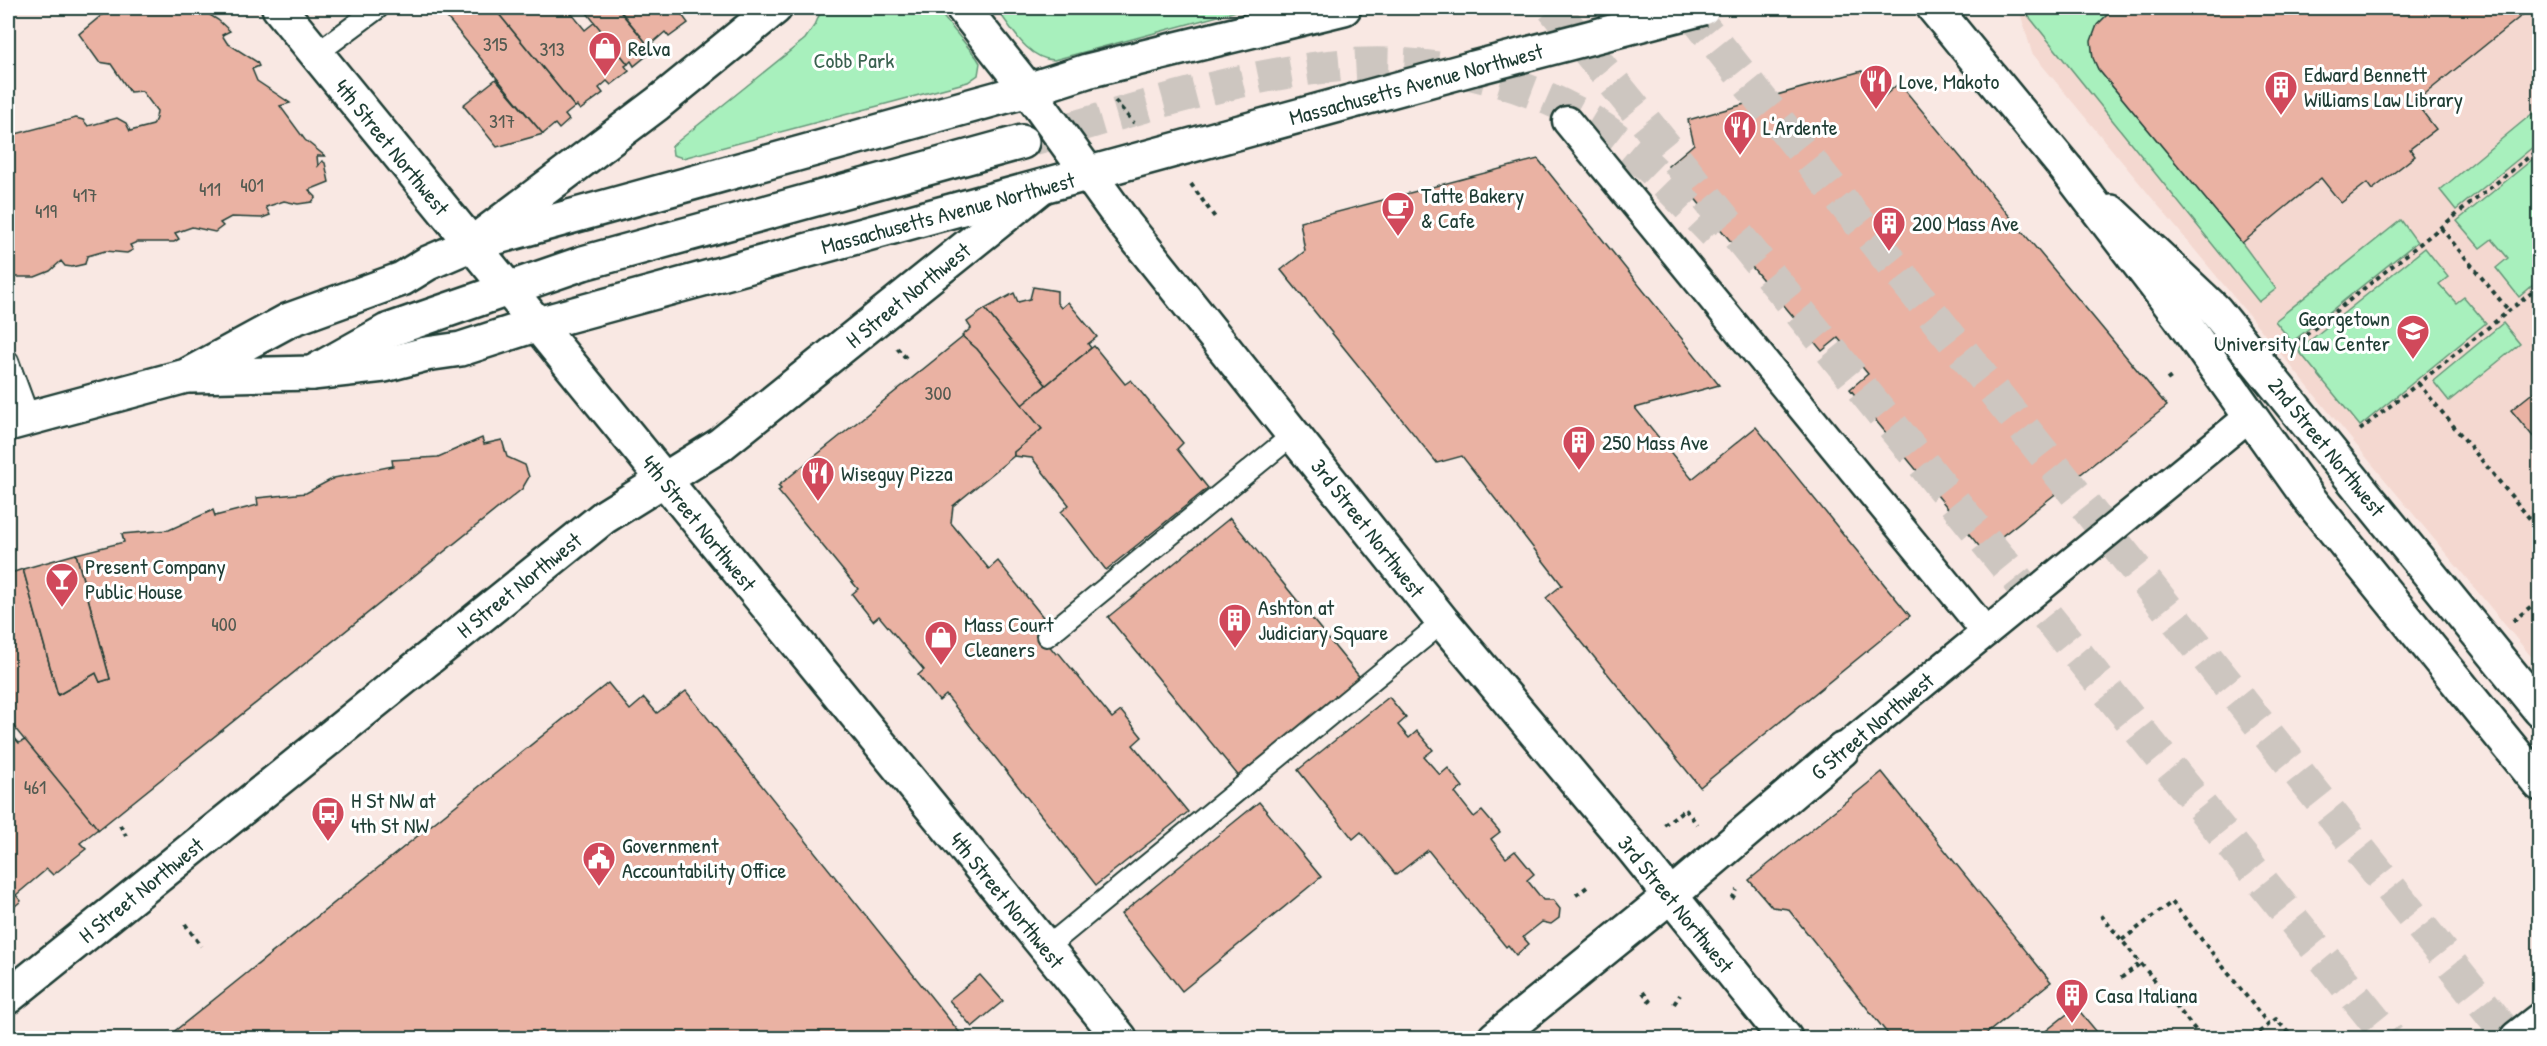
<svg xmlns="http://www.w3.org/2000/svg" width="2547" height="1046" font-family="'Patrick Hand',sans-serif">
	<rect width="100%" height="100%" fill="#f9e8e3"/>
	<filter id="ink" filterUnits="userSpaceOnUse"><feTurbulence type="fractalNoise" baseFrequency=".0167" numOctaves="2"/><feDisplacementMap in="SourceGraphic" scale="12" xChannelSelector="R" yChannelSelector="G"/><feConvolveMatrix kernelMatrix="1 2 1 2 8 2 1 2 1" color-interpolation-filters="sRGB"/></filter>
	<g filter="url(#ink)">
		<path fill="#f4d8d0" d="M 2022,8 L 2539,8 L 2539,666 L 2032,53 L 2021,16 Z"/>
		<g fill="#a8f0bd" stroke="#649678" stroke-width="1.5">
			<path d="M 822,8 L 936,8 L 977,58 L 980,63 L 978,75 L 968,82 L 683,158 L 673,155 L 672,146 L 805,39 L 816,23 Z"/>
			<path d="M 996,8 L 1248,8 L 1054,60 C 1027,59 1011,27 996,8 Z"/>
			<path d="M 2022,8 L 2125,8 C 2095,16 2084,42 2098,69 L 2242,243 L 2276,289 L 2259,302 Z"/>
			<path d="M 2539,108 L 2539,142 L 2456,210 L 2440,190 Z"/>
			<path d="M 2539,154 L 2539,280 L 2519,297 L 2496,268 L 2508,258 L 2492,239 L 2480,248 L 2457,221 Z"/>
			<path d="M 2401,220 L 2417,242 L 2292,342 L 2275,321 Z"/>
			<path d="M 2425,248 L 2448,277 L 2439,284 L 2456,303 L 2464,297 L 2486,323 L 2360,426 L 2298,350 Z"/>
			<path d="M 2503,323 L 2520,344 L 2449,401 L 2433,381 Z"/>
		</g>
		<g fill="#eab2a3" stroke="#1f3d34" stroke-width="1.5">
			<path d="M 100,8 L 199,8 L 218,20 L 230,31 L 222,35 L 227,43 L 257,62 L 259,66 L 252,69 L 257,81 L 290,103 L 280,106 L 305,140 L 325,156 L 317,156 L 318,166 L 322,161 L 325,163 L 329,182 L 309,190 L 316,197 L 312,202 L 298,204 L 284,201 L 266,207 L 270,215 L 262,218 L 231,217 L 220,223 L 223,226 L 215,232 L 192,227 L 175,233 L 179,239 L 174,242 L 137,242 L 130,245 L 133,250 L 127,253 L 105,251 L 87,256 L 85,264 L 72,267 L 65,266 L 61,261 L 50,271 L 35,277 L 8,277 L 8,136 L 76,118 L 83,120 L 88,126 L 117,118 L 126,123 L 130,131 L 153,125 L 156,118 L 157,111 L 142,91 L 130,92 L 111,64 L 99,62 L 79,34 L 103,14 Z"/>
			<path d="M 439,8 L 494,8 L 575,107 L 565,115 L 569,120 L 559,129 L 555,124 L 543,134 Z"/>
			<path d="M 494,8 L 567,8 L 585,30 L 595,22 L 628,64 L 625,66 L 629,71 L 611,85 L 607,81 L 599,88 L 603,93 L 580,110 L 577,106 L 575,107 Z"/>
			<path d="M 583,8 L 617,8 L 649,46 L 647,49 L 650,53 L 634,66 L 631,61 L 628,64 Z"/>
			<path d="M 618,8 L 691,8 L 682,15 L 688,23 L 669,37 L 665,32 L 649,46 Z"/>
			<path d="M 2125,8 L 2531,8 L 2415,102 L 2436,129 L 2410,149 L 2415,156 L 2372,190 L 2367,183 L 2341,203 L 2321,178 L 2242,243 L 2098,69 L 2093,58 L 2091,41 L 2097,25 L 2109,13 Z"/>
			<path d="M 1862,71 L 1869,96 L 1881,99 L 1899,83 L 2167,406 L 1983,551 L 1850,389 L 1868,374 L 1838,338 L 1822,351 L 1668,166 L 1694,144 L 1688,120 Z"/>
			<path d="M 496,79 L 543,134 L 497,147 L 463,105 Z"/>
			<path d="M 1538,159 L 1719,385 L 1635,408 L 1692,479 L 1756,427 L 1910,616 L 1700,787 L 1546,598 L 1562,585 L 1462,456 L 1437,463 L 1281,270 L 1305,251 L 1300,222 Z"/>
			<path d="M 1033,287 L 1057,291 L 1057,303 L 1061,308 L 1068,302 L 1097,337 L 1088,344 L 1091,348 L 1046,385 L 985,309 L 1014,293 L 1018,302 L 1030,299 Z"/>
			<path d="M 985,309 L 1046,385 L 1022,405 L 977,349 L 962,336 L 971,328 L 967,322 Z"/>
			<path d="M 963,337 L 977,349 L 1042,429 L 1014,452 L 1014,456 L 953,506 L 951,523 L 989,569 L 998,561 L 1043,617 L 1033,626 L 1056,654 L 1058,652 L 1112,718 L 1121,711 L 1142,737 L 1133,745 L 1188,812 L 1096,885 L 946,695 L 939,701 L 918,675 L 924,670 L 879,616 L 873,621 L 852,594 L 858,589 L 778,491 L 781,489 L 778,486 Z"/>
			<path d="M 1094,346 L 1125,384 L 1131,380 L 1183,443 L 1177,449 L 1208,488 L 1106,570 L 1061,512 L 1069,505 L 1032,458 L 1014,456 L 1014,452 L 1042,429 L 1022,405 Z"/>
			<path d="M 2540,387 L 2540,445 L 2511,410 Z"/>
			<path d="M 482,438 L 484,444 L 502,440 L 507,457 L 525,465 L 529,477 L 522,489 L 98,830 L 9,721 L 8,574 L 23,569 L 58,695 L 96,673 L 100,682 L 110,679 L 76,554 L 124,542 L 122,534 L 169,530 L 213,510 L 215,516 L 258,505 L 257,498 L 306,493 L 334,478 L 393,466 L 392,460 L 438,457 Z"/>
			<path d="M 1230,518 L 1362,680 L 1241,779 L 1108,617 Z"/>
			<path d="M 76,554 L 110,679 L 100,682 L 96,673 L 58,695 L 23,569 Z"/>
			<path d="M 608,683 L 630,710 L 644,698 L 657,713 L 686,691 L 964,1038 L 166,1038 Z"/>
			<path d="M 1389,697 L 1406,718 L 1398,725 L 1409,738 L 1417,731 L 1433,750 L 1424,757 L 1440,775 L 1448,768 L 1463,787 L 1455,793 L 1474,817 L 1482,811 L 1500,832 L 1491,839 L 1506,858 L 1515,851 L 1534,874 L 1527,880 L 1543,900 L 1553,900 L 1560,909 L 1559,918 L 1551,924 L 1542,922 L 1523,937 L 1529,944 L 1516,955 L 1508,945 L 1506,947 L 1428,850 L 1396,875 L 1361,832 L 1353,839 L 1298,770 Z"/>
			<path d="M 12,735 L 19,743 L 25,740 L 98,829 L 80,843 L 86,849 L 53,875 L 47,869 L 16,895 L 21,901 L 8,912 L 8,739 Z"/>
			<path d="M 1882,772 L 2051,982 L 1981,1038 L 1891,1038 L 1788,909 L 1772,907 L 1749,880 Z"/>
			<path d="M 1259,802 L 1321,877 L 1182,991 L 1121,914 Z"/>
			<path d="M 980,975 L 1003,1001 L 972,1027 L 949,1000 Z"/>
			<path d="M 2076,1007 L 2102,1038 L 2037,1038 Z"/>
		</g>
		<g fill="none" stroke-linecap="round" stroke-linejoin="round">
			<g stroke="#cdc6c0" stroke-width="33" stroke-dasharray="33 16" stroke-linecap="butt">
				<path d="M 1553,8 L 2389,1038"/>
				<path d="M 1688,8 L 2510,1038"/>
				<path d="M 1022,142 C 1128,113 1235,74 1345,65 C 1433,58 1532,80 1605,130 C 1646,159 1679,198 1714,233"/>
			</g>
			<defs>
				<g id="service">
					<path d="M 316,54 L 378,8"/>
					<path d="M 8,361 L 29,418"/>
					<path d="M 1047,636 L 1294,434"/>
					<path d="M 1046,948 L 1443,622"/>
				</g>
				<g id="pedestrian">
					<path d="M 1567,121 L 1986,632"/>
					<path d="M 1842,750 L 2250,416"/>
				</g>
				<path id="minor" d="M 1670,896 L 1842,750"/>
				<g id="tertiary">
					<path d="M 963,8 L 1028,90 L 1125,224 L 1443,622 L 1634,850 L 1785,1038"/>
					<path d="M 2111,212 L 2215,310 L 2540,710"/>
					<path d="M 1495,1038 L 1670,896"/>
					<path d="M 2517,1038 L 2540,1020"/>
				</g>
				<g id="secondary">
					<path d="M 1934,8 L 2068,171"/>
					<path d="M 8,997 L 604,517 L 720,445 L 1041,187"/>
				</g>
				<g id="primary">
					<path d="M 279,8 L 1120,1038"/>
					<path d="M 486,233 L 657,104 L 775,8"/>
					<path d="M 191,376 L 312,373 L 384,365 L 426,354 L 461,349 L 538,324 L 1474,68"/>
					<path d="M 8,424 L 186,376 L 289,320 L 402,279 L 428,263 L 472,244 L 1028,90 L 1087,71 L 1344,8"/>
				</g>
				<g id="motorway">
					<path d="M 2068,171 L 2179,316 L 2310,500 L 2540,784"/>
					<path d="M 312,373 L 387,331 L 583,263 L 1022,142"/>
				</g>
			</defs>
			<use href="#service" stroke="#1f3d34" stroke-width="24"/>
			<use href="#pedestrian" stroke="#1f3d34" stroke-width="33"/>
			<use href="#minor" stroke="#1f3d34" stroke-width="38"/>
			<use href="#tertiary" stroke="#1f3d34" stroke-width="38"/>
			<use href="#secondary" stroke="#1f3d34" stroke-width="38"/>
			<use href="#primary" stroke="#1f3d34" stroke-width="38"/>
			<use href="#motorway" stroke="#1f3d34" stroke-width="38"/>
			<g stroke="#1f3d34" stroke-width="4" stroke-dasharray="4.5 4.5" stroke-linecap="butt">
				<path d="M 1115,101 L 1134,123"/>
				<path d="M 1191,184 L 1216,219"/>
				<path d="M 2441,228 L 2509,311"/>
				<path d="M 2292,346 L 2540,148"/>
				<path d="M 897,348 L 906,358"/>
				<path d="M 2167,380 L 2171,377"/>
				<path d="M 2418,383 L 2540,531"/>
				<path d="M 2360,430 L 2540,286"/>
				<path d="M 2513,621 L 2540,599"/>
				<path d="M 120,825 L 126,836"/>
				<path d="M 1664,825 L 1685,809 L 1697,824"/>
				<path d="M 1576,895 L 1590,885"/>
				<path d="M 1732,899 L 1737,890"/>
				<path d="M 2101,915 L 2202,1038"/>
				<path d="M 185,924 L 201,946"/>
				<path d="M 2122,940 L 2172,902 L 2269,1025"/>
				<path d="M 2121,978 L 2141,963"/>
				<path d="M 1643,992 L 1651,1003"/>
				<path d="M 1674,1004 L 1680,995"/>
				<path d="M 2252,1038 L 2276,1019 L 2293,1038"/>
			</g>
			<use href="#service" stroke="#fff" stroke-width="20"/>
			<use href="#pedestrian" stroke="#fff" stroke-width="28"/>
			<use href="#minor" stroke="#fff" stroke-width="33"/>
			<use href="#tertiary" stroke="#fff" stroke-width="33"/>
			<use href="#secondary" stroke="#fff" stroke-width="33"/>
			<use href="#primary" stroke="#fff" stroke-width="33"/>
			<use href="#motorway" stroke="#fff" stroke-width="33"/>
			<defs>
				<path id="primary-bridge" d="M 1474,68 L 1703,8"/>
			</defs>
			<use href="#primary-bridge" stroke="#1f3d34" stroke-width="38" stroke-linecap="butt"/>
			<use href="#primary-bridge" stroke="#fff" stroke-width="33"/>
		</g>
	</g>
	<defs>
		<symbol id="shop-pin" viewBox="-11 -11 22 30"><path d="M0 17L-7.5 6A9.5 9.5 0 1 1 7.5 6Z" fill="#d1495b" stroke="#fff"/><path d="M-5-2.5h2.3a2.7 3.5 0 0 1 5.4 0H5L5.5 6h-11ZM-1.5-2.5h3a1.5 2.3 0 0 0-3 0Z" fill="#fff"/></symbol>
		<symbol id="restaurant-pin" viewBox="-11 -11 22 30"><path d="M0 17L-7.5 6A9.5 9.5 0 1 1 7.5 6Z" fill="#d1495b" stroke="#fff"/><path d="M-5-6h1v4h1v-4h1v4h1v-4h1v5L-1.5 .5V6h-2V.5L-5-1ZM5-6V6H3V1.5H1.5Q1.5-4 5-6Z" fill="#fff"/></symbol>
		<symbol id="building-pin" viewBox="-11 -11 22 30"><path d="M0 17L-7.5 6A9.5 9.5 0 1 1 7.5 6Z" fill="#d1495b" stroke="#fff"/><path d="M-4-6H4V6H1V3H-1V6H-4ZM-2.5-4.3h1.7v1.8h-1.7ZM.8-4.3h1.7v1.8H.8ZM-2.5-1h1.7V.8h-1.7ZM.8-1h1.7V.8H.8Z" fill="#fff"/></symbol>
		<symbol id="cafe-pin" viewBox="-11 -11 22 30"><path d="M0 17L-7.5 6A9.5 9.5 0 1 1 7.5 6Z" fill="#d1495b" stroke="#fff"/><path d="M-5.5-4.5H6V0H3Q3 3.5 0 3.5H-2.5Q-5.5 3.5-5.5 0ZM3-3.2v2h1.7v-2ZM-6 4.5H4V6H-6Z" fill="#fff"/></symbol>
		<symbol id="university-pin" viewBox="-11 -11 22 30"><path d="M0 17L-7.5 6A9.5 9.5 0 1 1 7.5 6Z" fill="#d1495b" stroke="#fff"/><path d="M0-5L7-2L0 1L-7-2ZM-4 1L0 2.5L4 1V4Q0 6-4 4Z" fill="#fff"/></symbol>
		<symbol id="bar-pin" viewBox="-11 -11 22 30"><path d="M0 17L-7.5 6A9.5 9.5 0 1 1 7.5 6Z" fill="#d1495b" stroke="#fff"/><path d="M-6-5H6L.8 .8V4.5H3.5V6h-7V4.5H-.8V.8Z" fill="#fff"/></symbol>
		<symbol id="bus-pin" viewBox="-11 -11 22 30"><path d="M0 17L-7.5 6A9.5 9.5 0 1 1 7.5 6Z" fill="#d1495b" stroke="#fff"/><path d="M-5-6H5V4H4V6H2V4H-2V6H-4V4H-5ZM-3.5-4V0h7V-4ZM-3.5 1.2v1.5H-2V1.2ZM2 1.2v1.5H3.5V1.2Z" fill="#fff"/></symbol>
		<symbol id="civic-pin" viewBox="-11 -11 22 30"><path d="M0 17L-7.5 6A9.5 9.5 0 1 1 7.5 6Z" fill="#d1495b" stroke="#fff"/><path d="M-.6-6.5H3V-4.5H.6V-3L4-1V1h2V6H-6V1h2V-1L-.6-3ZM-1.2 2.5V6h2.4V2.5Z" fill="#fff"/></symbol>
	</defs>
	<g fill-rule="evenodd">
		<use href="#shop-pin" x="586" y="29" width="38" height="52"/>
		<use href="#restaurant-pin" x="1857" y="62" width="38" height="52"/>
		<use href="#building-pin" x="2262" y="68" width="38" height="52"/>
		<use href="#restaurant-pin" x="1721" y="108" width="38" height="52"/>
		<use href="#cafe-pin" x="1379" y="189" width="38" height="52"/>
		<use href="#building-pin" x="1870" y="204" width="38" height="52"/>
		<use href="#university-pin" x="2394" y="312" width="38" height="52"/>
		<use href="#building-pin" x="1560" y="423" width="38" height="52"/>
		<use href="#restaurant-pin" x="799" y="454" width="38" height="52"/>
		<use href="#bar-pin" x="43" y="560" width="38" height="52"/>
		<use href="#building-pin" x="1216" y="601" width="38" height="52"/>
		<use href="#shop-pin" x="922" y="618" width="38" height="52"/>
		<use href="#bus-pin" x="309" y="794" width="38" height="52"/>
		<use href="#civic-pin" x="580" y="839" width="38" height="52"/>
		<use href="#building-pin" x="2053" y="976" width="38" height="52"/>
	</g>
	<g text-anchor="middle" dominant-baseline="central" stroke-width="6" stroke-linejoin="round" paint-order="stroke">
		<g font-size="20" fill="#525a50">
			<text x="495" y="43">315</text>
			<text x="552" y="48">313</text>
			<text x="502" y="120">317</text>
			<text x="252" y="184">401</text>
			<text x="210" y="188">411</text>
			<text x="85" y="194">417</text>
			<text x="46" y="210">419</text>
			<text x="938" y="392">300</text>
			<text x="224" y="623">400</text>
			<text x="35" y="786">461</text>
		</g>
		<g font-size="22" fill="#1f3d34" stroke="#fff" text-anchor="start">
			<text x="628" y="48">Relva</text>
			<text x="2304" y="74">Edward Bennett<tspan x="2304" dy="25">Williams Law Library</tspan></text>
			<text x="1899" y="81">Love, Makoto</text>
			<text x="1763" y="127">L'Ardente</text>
			<text x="1421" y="195">Tatte Bakery<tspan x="1421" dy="25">&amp; Cafe</tspan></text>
			<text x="1912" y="223">200 Mass Ave</text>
			<text x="2390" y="318" text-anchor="end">Georgetown<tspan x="2390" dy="25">University Law Center</tspan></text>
			<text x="1602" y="442">250 Mass Ave</text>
			<text x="841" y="473">Wiseguy Pizza</text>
			<text x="85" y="566">Present Company<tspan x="85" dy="25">Public House</tspan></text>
			<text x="1258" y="607">Ashton at<tspan x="1258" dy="25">Judiciary Square</tspan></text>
			<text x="964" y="624">Mass Court<tspan x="964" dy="25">Cleaners</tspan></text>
			<text x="351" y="800">H St NW at<tspan x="351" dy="25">4th St NW</tspan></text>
			<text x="622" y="845">Government<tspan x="622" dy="25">Accountability Office</tspan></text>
			<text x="2095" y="995">Casa Italiana</text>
		</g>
		<g font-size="22" fill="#3a614f" stroke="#fff">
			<text x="854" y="60">Cobb Park</text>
		</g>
		<g font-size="22" fill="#1f3d34" stroke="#fff">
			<text transform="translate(1416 84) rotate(-15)">Massachusetts Avenue Northwest</text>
			<text transform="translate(392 147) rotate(51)">4th Street Northwest</text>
			<text transform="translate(948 213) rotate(-15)">Massachusetts Avenue Northwest</text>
			<text transform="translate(908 295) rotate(-39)">H Street Northwest</text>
			<text transform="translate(2327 447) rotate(51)">2nd Street Northwest</text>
			<text transform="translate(699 523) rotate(51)">4th Street Northwest</text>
			<text transform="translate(1368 528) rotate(52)">3rd Street Northwest</text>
			<text transform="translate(519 585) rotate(-39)">H Street Northwest</text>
			<text transform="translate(1872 726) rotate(-40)">G Street Northwest</text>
			<text transform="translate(141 890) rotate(-39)">H Street Northwest</text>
			<text transform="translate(1007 900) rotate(51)">4th Street Northwest</text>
			<text transform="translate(1676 904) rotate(51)">3rd Street Northwest</text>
		</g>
	</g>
	<rect width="2547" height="1046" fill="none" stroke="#fff" stroke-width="30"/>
	<rect x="15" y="15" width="2517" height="1016" fill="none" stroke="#1f3d34" stroke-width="2" filter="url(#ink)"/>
</svg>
